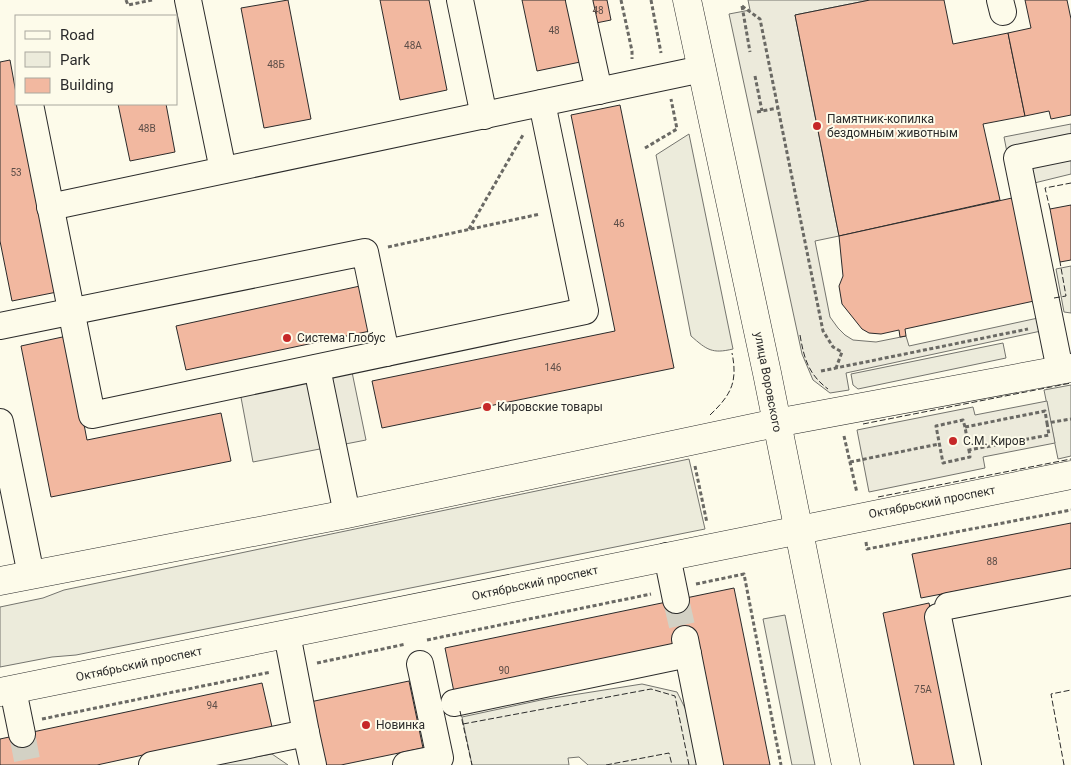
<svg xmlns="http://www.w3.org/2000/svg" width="1071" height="765" font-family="Roboto,sans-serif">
	<rect width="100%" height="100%" fill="#fdfbea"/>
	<g fill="#ecebdb" stroke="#74746e">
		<path d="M 689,134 L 733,349 C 712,354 707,350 691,336 L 656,155 Z"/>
		<path d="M 1071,266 L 1071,313 L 1064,312 L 1056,269 Z"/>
		<path d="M 1003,343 L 1006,358 L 858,389 L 853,385 L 851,374 Z"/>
		<path d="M 1071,385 L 1071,456 L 1058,459 L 1044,390 Z"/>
		<path d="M 689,459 L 705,529 L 76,655 L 52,657 L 0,667 L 0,607 L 43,598 L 64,590 Z"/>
		<path d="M 785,615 L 815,765 L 792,765 L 763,619 Z"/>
		<path d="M 642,684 L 677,692 L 691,720 L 697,765 L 588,765 L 579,757 L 568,758 L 569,765 L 472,765 L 462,717 L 541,700 Z"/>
		<path d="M 272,754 L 288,765 L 211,765 Z"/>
	</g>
	<g fill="#eceadb" stroke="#74746e">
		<path d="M 748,0 L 870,0 L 795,15 L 839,236 L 815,241 L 830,317 L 838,328 L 845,335 L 853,340 L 876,342 L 906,336 L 909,346 L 1038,318 L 1041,331 L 846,373 L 849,390 L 830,393 L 813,380 L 802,354 L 729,14 L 750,10 Z"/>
		<path d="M 1071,124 L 1071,174 L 1014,188 L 1004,137 Z"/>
		<path d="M 352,372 L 366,440 L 253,462 L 240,392 Z"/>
		<path d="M 1047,401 L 1055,443 L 983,457 L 985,468 L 869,492 L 857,430 L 973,407 L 975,415 Z"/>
	</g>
	<g fill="#f2b8a0" stroke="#2b2b2b">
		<path d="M 288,0 L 311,119 L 264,128 L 241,8 Z"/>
		<path d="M 380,0 L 429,0 L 447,90 L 400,100 Z"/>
		<path d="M 522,0 L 572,0 L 585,61 L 537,71 Z"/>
		<path d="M 586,0 L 607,0 L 611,20 L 591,24 Z"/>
		<path d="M 870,0 L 944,0 L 953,44 L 1008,33 L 1025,116 L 983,124 L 1000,200 L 839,236 L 795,15 Z"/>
		<path d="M 1025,0 L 1067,0 L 1071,19 L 1071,115 L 1051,119 L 1049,111 L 1025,116 L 1008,33 L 1031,28 Z"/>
		<path d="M 10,60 L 16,93 L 16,104 L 19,104 L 57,292 L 12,301 L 0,241 L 0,62 Z"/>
		<path d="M 118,104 L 166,104 L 175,152 L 130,161 Z"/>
		<path d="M 620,105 L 674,368 L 382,428 L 372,381 L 615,331 L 571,115 Z"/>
		<path d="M 1012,198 L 1034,301 L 905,329 L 906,336 L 900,337 L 899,330 L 881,334 L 869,333 L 862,329 L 842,304 L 839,286 L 843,276 L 839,236 Z"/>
		<path d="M 1071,205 L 1071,260 L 1060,262 L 1050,209 Z"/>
		<path d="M 360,286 L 370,331 L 186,370 L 176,326 Z"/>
		<path d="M 67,336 L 87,440 L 221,413 L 231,461 L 51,497 L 21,346 Z"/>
		<path d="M 1071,523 L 1071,569 L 921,598 L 912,554 Z"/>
		<path d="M 734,588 L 770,765 L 720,765 L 680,645 L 454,692 L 445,648 Z"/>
		<path d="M 929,603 L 963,765 L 914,765 L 883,613 Z"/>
		<path d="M 409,681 L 423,748 L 341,765 L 323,765 L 310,702 Z"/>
		<path d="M 262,683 L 272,727 L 97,765 L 0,765 L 0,739 Z"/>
	</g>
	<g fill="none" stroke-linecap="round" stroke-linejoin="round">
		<g stroke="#d3d1c4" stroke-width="26" stroke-dasharray="26 13" stroke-linecap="butt">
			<path d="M 676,600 L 685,639"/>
			<path d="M 22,734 L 28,765"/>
		</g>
		<defs>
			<g id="minor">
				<path d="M 188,0 L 223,170"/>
				<path d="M 460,0 L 484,116"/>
				<path d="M 579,0 L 599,91"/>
				<path d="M 1000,0 L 1003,12"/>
				<path d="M 30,104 L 92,415 L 585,311 L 542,103"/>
				<path d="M 50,207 L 702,69"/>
				<path d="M 0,326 L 365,252 L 386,353"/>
				<path d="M 317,368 L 347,514"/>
				<path d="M 1060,370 L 1017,158 L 1071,147"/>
				<path d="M 0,422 L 31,575"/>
				<path d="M 667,556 L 676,600"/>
				<path d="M 948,606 L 1071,582"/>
				<path d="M 938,617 L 968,765"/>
				<path d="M 685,639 L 710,765"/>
				<path d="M 13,690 L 22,734"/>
				<path d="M 454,703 L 688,654"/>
				<path d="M 306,733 L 313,765"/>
				<path d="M 152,765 L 306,733 L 287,634"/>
				<path d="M 406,765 L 440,758 L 420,664"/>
			</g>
			<g id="major">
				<path d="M 687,0 L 767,373 L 846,765"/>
				<path d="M 0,581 L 347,514 L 776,423 L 1071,368"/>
				<path d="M 0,692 L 1071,475"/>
			</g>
		</defs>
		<use href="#minor" stroke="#2b2b2b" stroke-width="28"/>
		<use href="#major" stroke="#2b2b2b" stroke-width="29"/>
		<g stroke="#6a6964" stroke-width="3" stroke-dasharray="4 2.5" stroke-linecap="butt">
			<path d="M 126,0 L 128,5 L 152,0"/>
			<path d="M 621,0 L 632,51 L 632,59"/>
			<path d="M 651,0 L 661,53"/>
			<path d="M 742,6 L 760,19 L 823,331 L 833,347 L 842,352 L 836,368"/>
			<path d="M 742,6 L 750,52"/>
			<path d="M 755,76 L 762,111"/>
			<path d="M 757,112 L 778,108"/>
			<path d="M 645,148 L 677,129 L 671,99"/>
			<path d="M 469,229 L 523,135"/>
			<path d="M 388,247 L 540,214"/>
			<path d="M 821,371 L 1028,329"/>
			<path d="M 1047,423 L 1049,435 L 969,450 L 965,427 L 1045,411 L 1047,423 L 1071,419"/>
			<path d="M 965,427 L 963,420 L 936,426 L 943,463 L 970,457 L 969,450"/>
			<path d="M 844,436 L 857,493"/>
			<path d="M 850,462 L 939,444"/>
			<path d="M 695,466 L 707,523"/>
			<path d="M 866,542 L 867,549 L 1071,510"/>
			<path d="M 696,584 L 744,574 L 781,765"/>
			<path d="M 427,640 L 651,594"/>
			<path d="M 317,663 L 406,644"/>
			<path d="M 42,719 L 271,672"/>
		</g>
		<use href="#minor" stroke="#fdfbea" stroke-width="26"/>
		<use href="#major" stroke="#fdfbea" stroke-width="28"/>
		<g stroke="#2b2b2b" stroke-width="1" stroke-dasharray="6 2.5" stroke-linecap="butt">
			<path d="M 1050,209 L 1045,188 L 1071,183"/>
			<path d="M 1054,298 L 1066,296 L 1060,262"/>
			<path d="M 800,335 C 804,358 808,374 828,389"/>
			<path d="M 710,415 C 731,395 738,382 732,353"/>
			<path d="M 863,424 L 1071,383"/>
			<path d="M 878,497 L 1071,459"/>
			<path d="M 460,711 L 472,765"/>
			<path d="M 463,724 L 651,689 L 675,696 L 689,765"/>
			<path d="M 606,765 L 669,753 L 672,765"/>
			<path d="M 1064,765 L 1051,694 L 1071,690"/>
		</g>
	</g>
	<g fill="#c62828" stroke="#fdfbea" stroke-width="2">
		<circle cx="817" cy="126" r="5"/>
		<circle cx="287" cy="338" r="5"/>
		<circle cx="487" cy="407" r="5"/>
		<circle cx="953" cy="441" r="5"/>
		<circle cx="366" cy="725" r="5"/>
	</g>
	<g text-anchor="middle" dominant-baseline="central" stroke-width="4" stroke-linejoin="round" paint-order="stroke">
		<g font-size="10" fill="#5d4e48">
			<text x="598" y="10">48</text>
			<text x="554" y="30">48</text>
			<text x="413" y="45">48А</text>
			<text x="276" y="64">48Б</text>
			<text x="147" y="128">48В</text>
			<text x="16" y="172">53</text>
			<text x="619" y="223">46</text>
			<text x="553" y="367">146</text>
			<text x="992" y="561">88</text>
			<text x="504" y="670">90</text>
			<text x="923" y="689">75А</text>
			<text x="212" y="705">94</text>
		</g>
		<g font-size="12" fill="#2b2b2b" stroke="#fdfbea" text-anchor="start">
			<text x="827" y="119">Памятник-копилка<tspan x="827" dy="14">бездомным животным</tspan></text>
			<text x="297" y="338">Система Глобус</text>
			<text x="497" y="407">Кировские товары</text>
			<text x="963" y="441">С.М. Киров</text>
			<text x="376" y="725">Новинка</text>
		</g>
		<g font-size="12" fill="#2b2b2b" stroke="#fdfbea">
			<text transform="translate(768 382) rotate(79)">улица Воровского</text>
			<text transform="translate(932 502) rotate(-11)">Октябрьский проспект</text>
			<text transform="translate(535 583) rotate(-12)">Октябрьский проспект</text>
			<text transform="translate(139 664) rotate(-12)">Октябрьский проспект</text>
		</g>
	</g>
	<rect x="15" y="15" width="162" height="90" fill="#fdfbea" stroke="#a9a89e"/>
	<rect x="25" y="31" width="25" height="8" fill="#fdfbea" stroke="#a9a89e"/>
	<text x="60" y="40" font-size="15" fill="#2b2b2b">Road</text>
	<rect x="25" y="52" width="25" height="15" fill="#ecebdb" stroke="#a9a89e"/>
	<text x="60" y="65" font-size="15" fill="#2b2b2b">Park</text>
	<rect x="25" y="78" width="25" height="15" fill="#f2b8a0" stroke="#a9a89e"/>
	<text x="60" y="90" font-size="15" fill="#2b2b2b">Building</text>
</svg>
